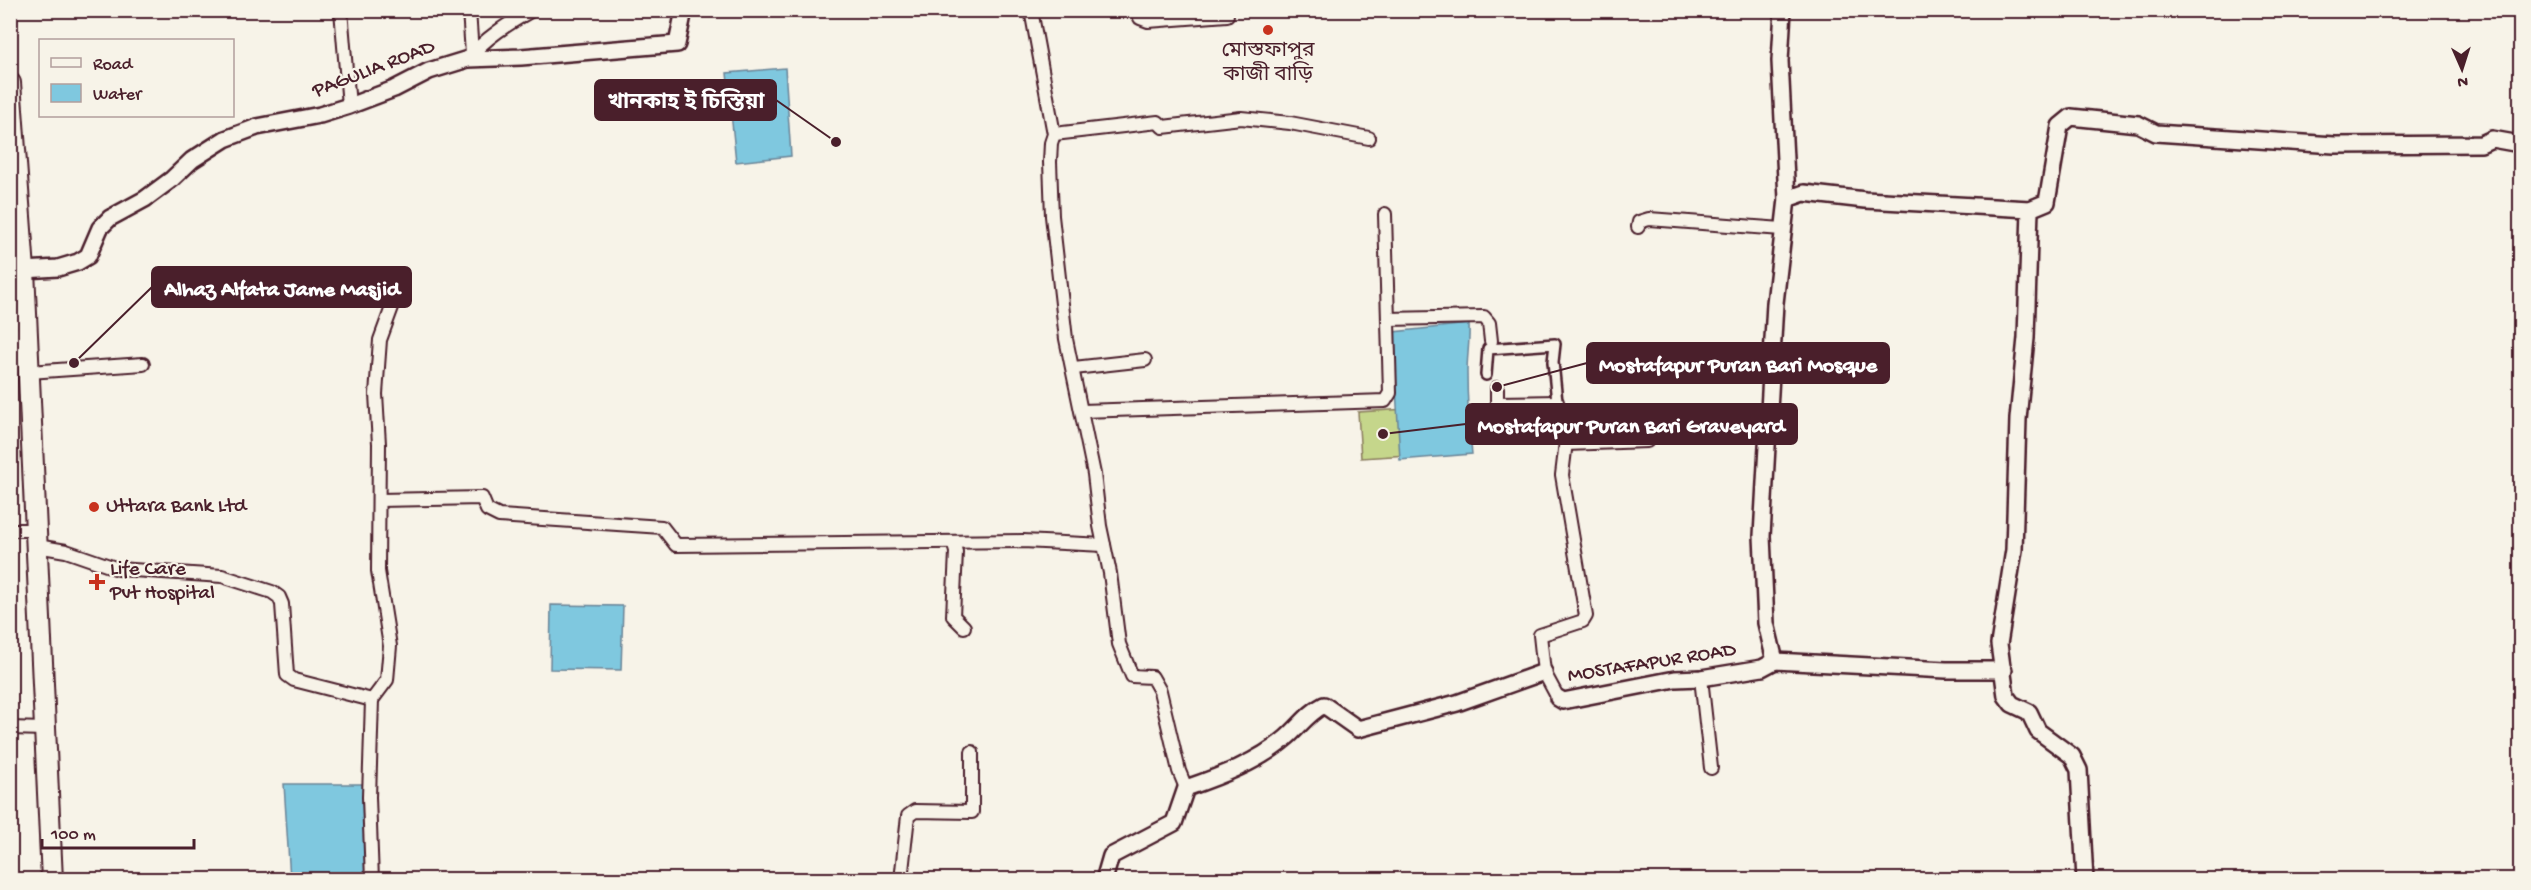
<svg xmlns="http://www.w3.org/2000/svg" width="2531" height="890" font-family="'Gochi Hand','Noto Sans Bengali',sans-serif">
	<rect width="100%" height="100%" fill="#f7f3e8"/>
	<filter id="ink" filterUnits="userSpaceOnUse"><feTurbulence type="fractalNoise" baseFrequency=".0167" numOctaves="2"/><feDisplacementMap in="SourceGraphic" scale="12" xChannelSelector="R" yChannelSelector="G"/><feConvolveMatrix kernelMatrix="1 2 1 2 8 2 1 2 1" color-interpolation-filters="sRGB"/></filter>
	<g filter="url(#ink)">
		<path fill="#c5d68b" stroke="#887a5b" stroke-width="1.5" d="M 1407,409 L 1408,455 L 1361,458 L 1358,412 Z"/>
		<g fill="#7fc8df" stroke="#6a8497" stroke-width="1.5">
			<path d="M 785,68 L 791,156 L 736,162 L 727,73 Z"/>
			<path d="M 1469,324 C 1470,341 1467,356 1467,372 C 1467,400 1469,427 1472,454 L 1400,460 L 1393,332 Z"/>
			<path d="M 551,605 L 623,606 L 621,670 L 550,669 Z"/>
			<path d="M 284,784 L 365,784 L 369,879 L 290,879 Z"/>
		</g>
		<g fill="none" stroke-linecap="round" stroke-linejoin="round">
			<defs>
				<path id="pedestrian" d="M 1486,375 L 1488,349 L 1555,344 L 1553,362 L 1557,402"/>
				<g id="minor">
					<path d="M 341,10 L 349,106"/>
					<path d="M 469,10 L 472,54"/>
					<path d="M 1031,10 L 1054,134 L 1051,143 L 1050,162 L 1052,216 L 1066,339 L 1094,474 L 1100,526 L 1110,573 L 1119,644 L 1132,676 L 1152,677 L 1160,691 L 1179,771 L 1186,788"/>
					<path d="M 1137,10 L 1140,18 L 1148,21 L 1227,15"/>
					<path d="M 468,59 C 485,38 509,23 532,10"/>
					<path d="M 1054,134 L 1158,122 L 1163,127 L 1241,118 L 1290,123 L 1369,138"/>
					<path d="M 1638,227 L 1639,222 L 1649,219 L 1782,229"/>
					<path d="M 1388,319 L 1484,317 L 1489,323 L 1491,341"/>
					<path d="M 10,336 L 27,333"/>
					<path d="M 1074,368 L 1145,360"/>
					<path d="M 29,372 L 143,364"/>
					<path d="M 1497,388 L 1497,403 L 1557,402 L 1566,442 L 1562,475 L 1586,616 L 1583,621 L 1540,635 L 1544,672 L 1558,698"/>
					<path d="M 1082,411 L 1385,401 L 1390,393 L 1385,214"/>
					<path d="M 1566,444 L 1647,441"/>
					<path d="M 379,500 L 482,498 L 487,510 L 499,516 L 662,527 L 676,545 L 1023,541 L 1104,545"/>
					<path d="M 10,530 L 36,530"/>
					<path d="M 953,542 L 956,552 L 953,616 L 964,627"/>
					<path d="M 37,546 L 66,551 L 118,569 L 222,576 L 272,592 L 279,597 L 282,604 L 287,675 L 294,680 L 372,700"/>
					<path d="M 1701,678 L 1711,768"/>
					<path d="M 10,728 L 44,729"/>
					<path d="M 372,880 L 369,797 L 372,700 L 387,680 L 390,646 L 378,571 L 379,444 L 376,394 L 380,340 L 395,299"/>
					<path d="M 901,880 L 908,816 L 915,811 L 972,812 L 972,752"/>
				</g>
				<g id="tertiary">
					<path d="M 1787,199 L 1804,193 L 1865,200 L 2030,209 L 2047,202 L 2060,126 L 2071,117 L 2138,124 L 2156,133 L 2334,145 L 2481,144 L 2492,139 L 2520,144"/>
					<path d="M 2030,209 L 2026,338 L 2018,419 L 2014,550 L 1999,644 L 2006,696 L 2012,704 L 2029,712 L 2038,731 L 2072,756 L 2079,770 L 2085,880"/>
					<path d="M 24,270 L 58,268 L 78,262 L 88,256 L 100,228 L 110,218 L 145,199 L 172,179 L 192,160 L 225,139 L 257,127 L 320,115 L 349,106 L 394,89 L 429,71 L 468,59 L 521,57 L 677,44 L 684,10"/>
					<path d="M 1775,661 L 1766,623 L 1762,536 L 1775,303 L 1787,199 L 1780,61 L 1783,10"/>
					<path d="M 1775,661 L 1946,670 L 2004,670"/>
					<path d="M 1558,698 L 1563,701 L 1675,679 L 1701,678 L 1762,668 L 1775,661"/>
					<path d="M 1104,880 L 1111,856 L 1174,823 L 1186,788 C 1221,776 1258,762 1286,738 C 1300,726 1308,713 1324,705 L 1358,729 L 1457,703 L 1544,672"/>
				</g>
				<path id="trunk" d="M 10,83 L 24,270 L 52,880"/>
			</defs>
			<use href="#pedestrian" stroke="#4a1f2b" stroke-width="14"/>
			<use href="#minor" stroke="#4a1f2b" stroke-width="16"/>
			<use href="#tertiary" stroke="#4a1f2b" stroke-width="20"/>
			<use href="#trunk" stroke="#4a1f2b" stroke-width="24"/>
			<use href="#pedestrian" stroke="#f7f3e8" stroke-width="9"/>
			<use href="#minor" stroke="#f7f3e8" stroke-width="12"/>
			<use href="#tertiary" stroke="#f7f3e8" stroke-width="15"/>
			<use href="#trunk" stroke="#f7f3e8" stroke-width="20"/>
		</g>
	</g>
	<g fill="#c8321e" stroke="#f7f3e8" stroke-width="2">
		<circle cx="1268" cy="30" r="6"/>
		<circle cx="94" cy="507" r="6"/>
		<path d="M94 573h6v6h6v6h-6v6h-6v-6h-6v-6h6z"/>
	</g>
	<g text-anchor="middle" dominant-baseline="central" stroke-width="4.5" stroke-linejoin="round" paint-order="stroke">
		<g font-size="21" fill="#4a1f2b" stroke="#f7f3e8" text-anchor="start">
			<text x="1268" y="52" text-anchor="middle">মোস্তফাপুর<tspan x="1268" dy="24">কাজী বাড়ি</tspan></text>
			<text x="106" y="507">Uttara Bank Ltd</text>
			<text x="110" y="570">Life Care<tspan x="110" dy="24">Pvt Hospital</tspan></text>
		</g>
		<g font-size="21" fill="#4a1f2b" stroke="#f7f3e8">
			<text transform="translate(374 70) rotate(-21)">PAGULIA ROAD</text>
			<text transform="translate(1652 664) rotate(-9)">MOSTAFAPUR ROAD</text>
		</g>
	</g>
	<path fill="none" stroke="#4a1f2b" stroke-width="2" d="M836 142L776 100M74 363L152 287M1497 387L1587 363M1383 434L1466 424"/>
	<g fill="#4a1f2b" stroke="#f7f3e8" stroke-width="2">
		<circle cx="836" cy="142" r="6"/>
		<circle cx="74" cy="363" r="6"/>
		<circle cx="1497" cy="387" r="6"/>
		<circle cx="1383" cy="434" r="6"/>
	</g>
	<g fill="#4a1f2b" stroke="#4a1f2b" stroke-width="2">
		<rect x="595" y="80" width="181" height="40" rx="6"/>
		<rect x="152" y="267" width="259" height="40" rx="6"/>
		<rect x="1587" y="343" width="302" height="40" rx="6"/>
		<rect x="1466" y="404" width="331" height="40" rx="6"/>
	</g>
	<g font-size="22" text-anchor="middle" font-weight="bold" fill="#fff">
		<text x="686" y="108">খানকাহ ই চিস্তিয়া</text>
		<text x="282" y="295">Alhaz Alfata Jame Masjid</text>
		<text x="1738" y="371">Mostafapur Puran Bari Mosque</text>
		<text x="1631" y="432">Mostafapur Puran Bari Graveyard</text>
	</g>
	<rect width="2531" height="890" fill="none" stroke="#f7f3e8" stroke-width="36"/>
	<rect x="18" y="18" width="2495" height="854" fill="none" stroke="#4a1f2b" stroke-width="2" filter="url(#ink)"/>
	<rect x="39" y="39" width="195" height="78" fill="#f7f3e8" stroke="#b29e9c" stroke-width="1.5"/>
	<rect x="51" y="58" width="30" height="9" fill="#f7f3e8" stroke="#b29e9c" stroke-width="1.5"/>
	<text x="93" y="69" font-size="18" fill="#4a1f2b">Road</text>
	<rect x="51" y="84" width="30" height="18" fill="#7fc8df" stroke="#b29e9c" stroke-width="1.5"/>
	<text x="93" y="99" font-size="18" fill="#4a1f2b">Water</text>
	<g transform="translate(2462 69) rotate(177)" stroke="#f7f3e8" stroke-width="4.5" paint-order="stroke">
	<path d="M0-4.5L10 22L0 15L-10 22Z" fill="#4a1f2b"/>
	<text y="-9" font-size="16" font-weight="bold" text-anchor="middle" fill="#4a1f2b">N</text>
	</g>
	<path d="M42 839v9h152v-9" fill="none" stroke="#4a1f2b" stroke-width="3"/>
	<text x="51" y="839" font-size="18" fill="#4a1f2b" stroke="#f7f3e8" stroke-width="4.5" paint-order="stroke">100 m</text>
</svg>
